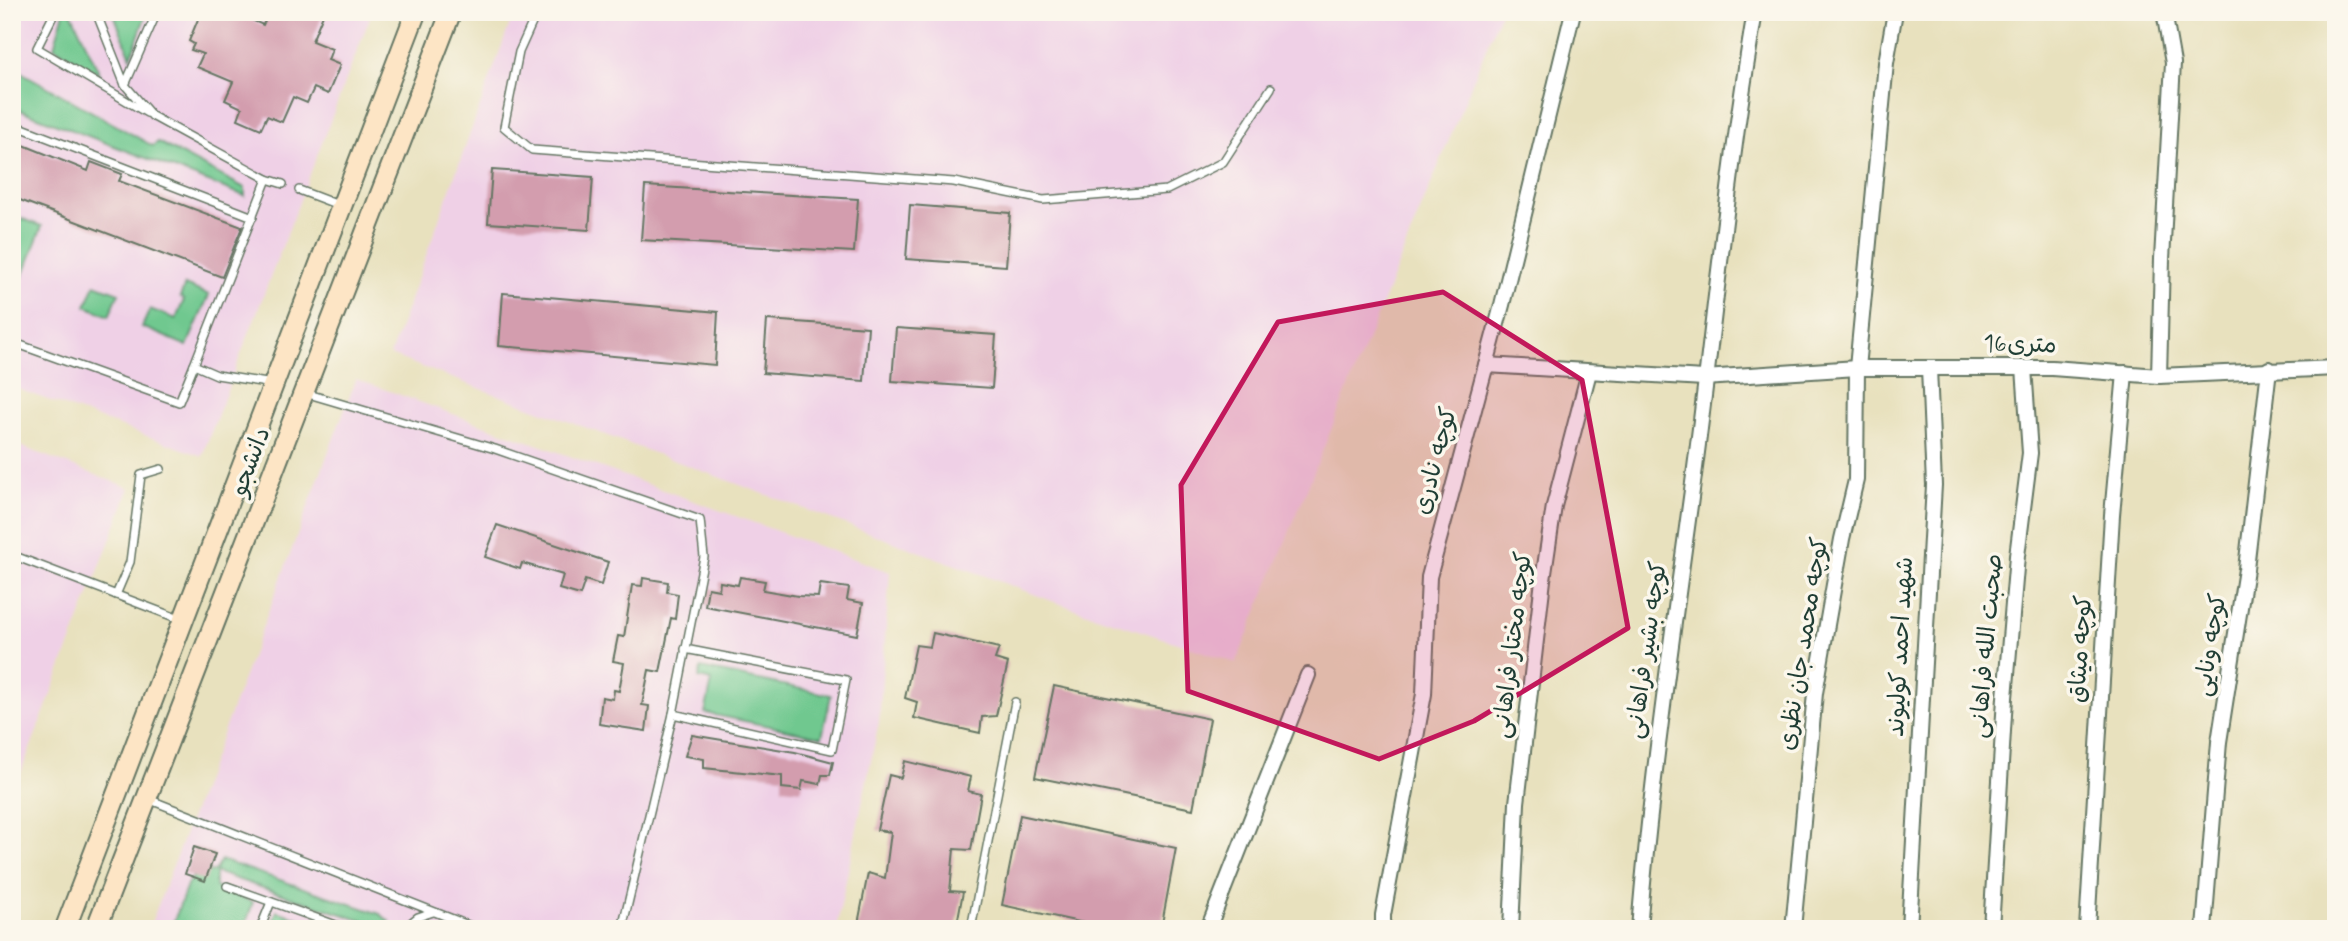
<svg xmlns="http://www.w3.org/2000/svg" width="2348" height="941" font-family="Mynerve,'Playpen Sans Arabic',sans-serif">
	<rect width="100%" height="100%" fill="#fbf7ec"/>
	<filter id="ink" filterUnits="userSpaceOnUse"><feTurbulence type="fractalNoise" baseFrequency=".0143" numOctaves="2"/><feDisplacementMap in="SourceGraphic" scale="14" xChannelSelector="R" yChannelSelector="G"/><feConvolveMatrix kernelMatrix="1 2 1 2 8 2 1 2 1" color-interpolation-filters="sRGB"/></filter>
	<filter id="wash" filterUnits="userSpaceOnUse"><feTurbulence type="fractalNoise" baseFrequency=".00686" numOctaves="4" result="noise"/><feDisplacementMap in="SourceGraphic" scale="28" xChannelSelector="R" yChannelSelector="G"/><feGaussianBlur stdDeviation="1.57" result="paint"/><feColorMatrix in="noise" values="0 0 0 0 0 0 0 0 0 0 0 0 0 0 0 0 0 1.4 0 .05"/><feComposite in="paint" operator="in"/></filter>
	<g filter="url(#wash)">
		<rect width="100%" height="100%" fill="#e8e1be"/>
		<g fill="#efd0e6">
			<path d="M 12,12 L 372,12 L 202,456 L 12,387 Z"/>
			<path d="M 514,12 L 1501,12 L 1236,663 L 1055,602 L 390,355 Z"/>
			<path d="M 356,379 L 890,572 L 879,722 L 836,929 L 149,929 Z"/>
			<path d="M 12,443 L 130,488 L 12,796 Z"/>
		</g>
		<g fill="#6fc88f" stroke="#478262" stroke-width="2">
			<path d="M 64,12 L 71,12 L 100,74 L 54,47 Z"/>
			<path d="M 113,12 L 147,12 L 131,57 Z"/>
			<path d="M 12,67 L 153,146 L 158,142 L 245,188 L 245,196 L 12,107 Z"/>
			<path d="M 12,215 L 42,226 L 23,276 L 12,272 Z"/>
			<path d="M 95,284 L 119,293 L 109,316 L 86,306 Z"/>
			<path d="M 185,285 L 209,295 L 187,346 L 142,327 L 150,309 L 176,319 L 184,300 L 180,297 Z"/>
			<path d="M 701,668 L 831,695 L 822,737 L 705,713 L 712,681 L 699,678 Z"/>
			<path d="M 221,860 L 380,914 L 389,921 L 387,929 L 215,872 L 215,887 L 253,902 L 244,929 L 171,929 L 188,883 L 198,871 L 214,872 Z"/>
			<path d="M 277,911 L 328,929 L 270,929 Z"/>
		</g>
		<g id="blocks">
			<g fill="#d39dae">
				<path d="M 201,12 L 215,18 L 218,12 L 233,12 L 263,25 L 269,12 L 324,12 L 312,41 L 332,49 L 328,60 L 340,65 L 328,94 L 314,88 L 307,103 L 293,97 L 282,122 L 267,116 L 261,129 L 238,119 L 242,108 L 225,100 L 233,82 L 197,67 L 203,54 L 191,50 L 194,44 L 189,41 Z"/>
				<path d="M 16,142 L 88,171 L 91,162 L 122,174 L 119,181 L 242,227 L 222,277 L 12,197 L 12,152 Z"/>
				<path d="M 492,170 L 593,177 L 589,230 L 488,223 Z"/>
				<path d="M 645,186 L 858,199 L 854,252 L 641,240 Z"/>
				<path d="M 910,205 L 1010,213 L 1006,266 L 906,259 Z"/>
				<path d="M 503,293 L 718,312 L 715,365 L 499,346 Z"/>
				<path d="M 767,320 L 868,327 L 864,381 L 763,373 Z"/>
				<path d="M 896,328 L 996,335 L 992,388 L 892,381 Z"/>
				<path d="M 497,525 L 608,562 L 601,585 L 585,580 L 580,595 L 559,589 L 563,575 L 522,563 L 520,569 L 485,557 Z"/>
				<path d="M 740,577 L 765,581 L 763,590 L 798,596 L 818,597 L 820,584 L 849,588 L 847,600 L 863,603 L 857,635 L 705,606 L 708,588 L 719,590 L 720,582 L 738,585 Z"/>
				<path d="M 643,578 L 668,582 L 667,592 L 678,594 L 675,619 L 671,618 L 660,672 L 649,670 L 642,705 L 649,706 L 646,731 L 599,724 L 602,697 L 613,699 L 614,690 L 619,691 L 624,663 L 613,661 L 618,636 L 624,637 L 632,585 L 642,586 Z"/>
				<path d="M 933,633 L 999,648 L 995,659 L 1008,663 L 996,716 L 982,717 L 980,733 L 914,718 L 917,702 L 905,698 L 916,645 L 930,647 Z"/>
				<path d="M 1054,686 L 1210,719 L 1193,809 L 1035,777 Z"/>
				<path d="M 692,735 L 795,752 L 833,762 L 830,775 L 822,775 L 820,784 L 803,781 L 801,790 L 782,788 L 782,776 L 704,768 L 704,759 L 685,756 Z"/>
				<path d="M 905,761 L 971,777 L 968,791 L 981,794 L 971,850 L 954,849 L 950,891 L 963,892 L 956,929 L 857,929 L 868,873 L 885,878 L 891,832 L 877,830 L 889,775 L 901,778 Z"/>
				<path d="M 1020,815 L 1176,848 L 1161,929 L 1111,929 L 1002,905 Z"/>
				<path d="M 194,847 L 215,854 L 205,881 L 185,874 Z"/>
			</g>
		</g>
	</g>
	<g filter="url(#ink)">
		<use href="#blocks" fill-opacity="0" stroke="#657664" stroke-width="2"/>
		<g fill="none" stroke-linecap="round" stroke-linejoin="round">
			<defs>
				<g id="service">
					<path d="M 55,12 L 37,48 L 147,113"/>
					<path d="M 96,12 L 125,85 L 152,116 L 267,179 L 283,184"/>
					<path d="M 537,12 L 519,52 L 504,127 L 532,150 L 954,182 L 1043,200 L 1167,190 L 1223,162 L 1271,88"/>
					<path d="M 125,85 L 157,12"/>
					<path d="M 12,124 L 253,217"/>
					<path d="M 267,179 L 194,365 L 217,375 L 273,384"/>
					<path d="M 299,190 L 341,206"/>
					<path d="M 12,342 L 179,402 L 194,365"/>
					<path d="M 305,393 L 495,449 L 700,520 L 704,557 L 673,714 L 622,929"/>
					<path d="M 12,555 L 182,620"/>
					<path d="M 116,595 L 130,562 L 141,475 L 161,469"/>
					<path d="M 673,714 L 832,750 L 846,680 L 685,649"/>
					<path d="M 148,799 L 478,929"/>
					<path d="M 227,886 L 347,929"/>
					<path d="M 260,929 L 271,902"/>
					<path d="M 403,929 L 418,917 L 433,912"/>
					<path d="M 971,929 L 1015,702"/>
				</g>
				<g id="minor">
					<path d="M 1486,365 L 1704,378 L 1857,368 L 2052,368 L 2159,376 L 2336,368"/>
					<path d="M 2159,376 L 2162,259 L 2173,63 L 2164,12"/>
					<path d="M 2336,864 L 2336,880"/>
					<path d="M 1208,929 L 1308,675"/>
					<path d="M 1383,929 L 1383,915 L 1424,694 L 1429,577 L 1502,305 L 1573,12"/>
					<path d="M 1511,929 L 1517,803 L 1543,580 L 1554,506 L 1589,372"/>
					<path d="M 1639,929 C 1651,779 1673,632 1693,483 C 1714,326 1728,169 1755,12"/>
					<path d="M 1793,929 L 1815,693 L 1842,539 L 1856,480 L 1857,368 L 1886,63 L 1895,12"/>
					<path d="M 1909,929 L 1934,485 L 1929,368"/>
					<path d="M 1991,929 L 2005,698 L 2017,556 L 2030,453 L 2024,368"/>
					<path d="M 2087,929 L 2112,515 L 2125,373"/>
					<path d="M 2204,929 L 2219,742 L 2246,569 L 2269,369"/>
				</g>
				<g id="secondary">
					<path d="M 65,929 L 416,12"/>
					<path d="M 96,929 L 451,12"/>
				</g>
			</defs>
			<use href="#service" stroke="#657664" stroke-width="10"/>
			<use href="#minor" stroke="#657664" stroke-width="18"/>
			<use href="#secondary" stroke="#657664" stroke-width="23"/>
			<use href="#service" stroke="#fff" stroke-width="7"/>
			<use href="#minor" stroke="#fff" stroke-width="14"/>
			<use href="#secondary" stroke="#fde5c5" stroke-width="19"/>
		</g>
	</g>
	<path fill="#c2185b" fill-opacity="0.2" stroke="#c2185b" stroke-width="5" stroke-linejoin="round" d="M 1443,292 L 1582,380 L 1628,628 L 1474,721 L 1379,759 L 1188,691 L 1181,485 L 1278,322 Z"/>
	<g text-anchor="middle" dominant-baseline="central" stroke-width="7" stroke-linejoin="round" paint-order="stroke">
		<g font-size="24" fill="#1f3d34" stroke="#fbf7ec">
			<text transform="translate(2020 345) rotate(1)">16متری</text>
			<text transform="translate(1436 461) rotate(-75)">کوچه نادری</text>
			<text transform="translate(251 462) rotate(-69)">دانشجو</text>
			<text transform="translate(1804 644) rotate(-81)">کوچه محمد جان نظری</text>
			<text transform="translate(1513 645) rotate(-83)">کوچه مختار فراهانی</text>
			<text transform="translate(2211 645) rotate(-81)">کوچه ونایی</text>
			<text transform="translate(1987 646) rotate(-85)">صحبت الله فراهانی</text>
			<text transform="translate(1901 647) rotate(-87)">شهید احمد کولیوند</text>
			<text transform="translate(2081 649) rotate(-86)">کوچه میثاق</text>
			<text transform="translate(1647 650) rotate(-82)">کوچه بشیر فراهانی</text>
		</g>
	</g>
	<rect width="2348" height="941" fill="none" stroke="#fbf7ec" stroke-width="42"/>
</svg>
